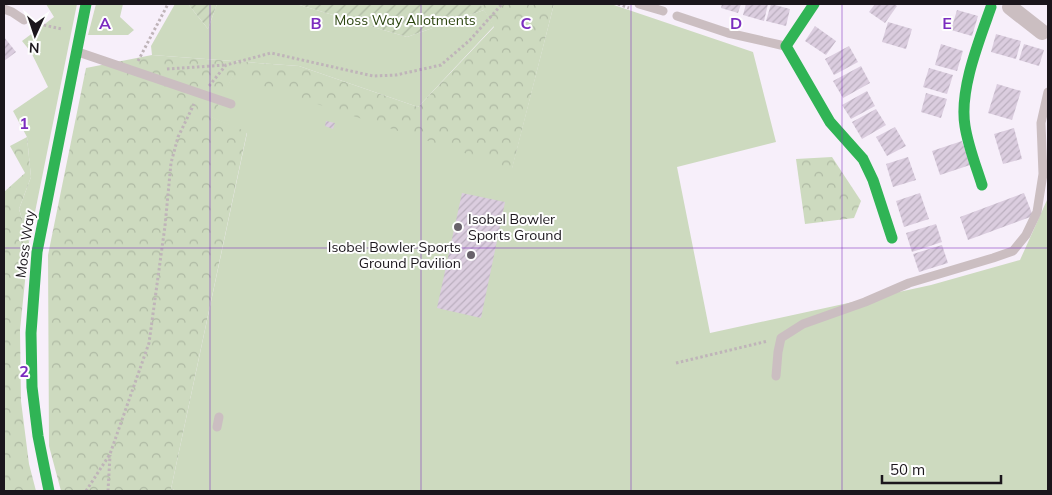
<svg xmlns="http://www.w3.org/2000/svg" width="1052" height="495" font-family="Mulish,sans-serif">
	<defs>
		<pattern id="forest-crowns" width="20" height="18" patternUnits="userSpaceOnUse" patternTransform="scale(1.25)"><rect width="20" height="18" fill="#cddabf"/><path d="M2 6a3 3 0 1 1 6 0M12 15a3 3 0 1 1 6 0" fill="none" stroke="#afbaa4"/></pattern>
		<pattern id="garden-furrows" width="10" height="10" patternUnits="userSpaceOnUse" patternTransform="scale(1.25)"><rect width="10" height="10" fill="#cddabf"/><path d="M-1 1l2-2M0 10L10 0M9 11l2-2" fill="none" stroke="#afbaa4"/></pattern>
		<pattern id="building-hatch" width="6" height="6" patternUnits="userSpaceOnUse" patternTransform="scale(1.25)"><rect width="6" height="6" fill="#dbcddf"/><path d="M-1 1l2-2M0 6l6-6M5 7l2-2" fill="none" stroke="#bbafbf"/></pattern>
	</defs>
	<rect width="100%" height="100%" fill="#f7effa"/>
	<g fill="#cddabf">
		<path d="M 46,4 L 77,4 L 29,242 L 19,209 L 31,177 L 27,137 L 13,111 L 48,87 L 31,52 L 22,41 L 54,17 Z"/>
		<path d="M 96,4 L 123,4 L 120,17 L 134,30 L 128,35 L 88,35 Z"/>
		<path d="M 175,4 L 188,4 L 208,29 L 217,4 L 296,4 L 407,37 L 484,10 L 494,26 L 418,107 L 299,66 L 152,55 L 151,46 Z"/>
		<path d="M 554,4 L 611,4 L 753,52 L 776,142 L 677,167 L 710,333 L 931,285 L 1020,260 L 1047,200 L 1048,152 L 1048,491 L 178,491 L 171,489 L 247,133 L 211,117 L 233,75 L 512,168 Z"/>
	</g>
	<g fill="url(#forest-crowns)">
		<path d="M 480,4 L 554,4 L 512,169 L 233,76 L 212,117 L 247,132 L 171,489 L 178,491 L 61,491 L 49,446 L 48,255 L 86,68 L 152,55 L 299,66 L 418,107 L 494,27 Z"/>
		<path d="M 27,137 L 31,177 L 19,209 L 29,242 L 20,330 L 21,401 L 29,464 L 36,491 L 4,491 L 4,192 L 25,173 L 10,146 Z"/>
		<path d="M 832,157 L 861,201 L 854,218 L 805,224 L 796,159 Z"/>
	</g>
	<g fill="url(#garden-furrows)">
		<path d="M 188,4 L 217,4 L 208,29 Z"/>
		<path d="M 296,4 L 480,4 L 484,10 L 407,37 Z"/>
	</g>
	<g fill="url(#building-hatch)">
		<path d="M 722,4 L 741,4 L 738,13 L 721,8 Z"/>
		<path d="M 746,4 L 768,4 L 764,21 L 743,15 Z"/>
		<path d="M 771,4 L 790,9 L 786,26 L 766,21 Z"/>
		<path d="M 875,4 L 894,4 L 897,6 L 885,23 L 869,12 Z"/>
		<path d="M 957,10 L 978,16 L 972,36 L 951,30 Z"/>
		<path d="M 888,22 L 912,29 L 906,49 L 882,42 Z"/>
		<path d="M 815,26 L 836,41 L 826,55 L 805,41 Z"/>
		<path d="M 996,34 L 1021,41 L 1016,59 L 991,52 Z"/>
		<path d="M 4,37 L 16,52 L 4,61 Z"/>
		<path d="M 941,44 L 963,51 L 957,71 L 935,65 Z"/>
		<path d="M 1024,44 L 1044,50 L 1039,66 L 1019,60 Z"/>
		<path d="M 849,46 L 858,62 L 834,75 L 825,59 Z"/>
		<path d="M 861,66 L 870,83 L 843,98 L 833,81 Z"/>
		<path d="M 929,68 L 953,75 L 947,94 L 923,87 Z"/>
		<path d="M 997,84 L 1021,91 L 1012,120 L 988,113 Z"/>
		<path d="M 867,91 L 875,106 L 851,119 L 842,105 Z"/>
		<path d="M 926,93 L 947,99 L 941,118 L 921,112 Z"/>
		<path d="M 876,109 L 886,125 L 862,139 L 852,122 Z"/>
		<path d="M 326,121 L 335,123 L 333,129 L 325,126 Z"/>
		<path d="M 895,127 L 906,146 L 887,156 L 876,137 Z"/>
		<path d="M 1014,128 L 1022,159 L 1003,164 L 994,134 Z"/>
		<path d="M 962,141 L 970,165 L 940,175 L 932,151 Z"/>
		<path d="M 908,157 L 916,180 L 893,187 L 886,164 Z"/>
		<path d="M 462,193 L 505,202 L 481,318 L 437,308 Z"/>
		<path d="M 920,193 L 929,219 L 904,227 L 896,201 Z"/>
		<path d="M 1024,193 L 1033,216 L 968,240 L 960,217 Z"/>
		<path d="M 936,224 L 942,242 L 912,252 L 906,233 Z"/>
		<path d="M 942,245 L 948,263 L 919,272 L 913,254 Z"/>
	</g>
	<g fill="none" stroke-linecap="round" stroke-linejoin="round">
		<g stroke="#bfb4b9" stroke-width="3" stroke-dasharray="2.5 2.5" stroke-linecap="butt">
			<path d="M 618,4 L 629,8"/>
			<path d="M 34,23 L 62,29"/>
			<path d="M 138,61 L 168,4"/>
			<path d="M 167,69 L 226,65"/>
			<path d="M 209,86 L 226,65 L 271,53 L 373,76 L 396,75 L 441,65 L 470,40 L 502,4"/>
			<path d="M 676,363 L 768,341"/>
			<path d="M 86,491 L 110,454 L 149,343 L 165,226 L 171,163 L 178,137 L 194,104"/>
			<path d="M 108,491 L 110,455"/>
		</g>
		<g stroke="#cbbec1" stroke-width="9">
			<path d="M 639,4 L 663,11"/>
			<path d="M 4,9 L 12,12 L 24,20"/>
			<path d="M 677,16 L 728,33 L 785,46"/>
			<path d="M 78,52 L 231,104"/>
			<path d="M 776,376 L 778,352 L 781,338 L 803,324 L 865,302 L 909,283 L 993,258 L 1013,251 L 1026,235 L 1037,212 L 1043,174 L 1041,123 L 1048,92"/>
			<path d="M 217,427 L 219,417"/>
		</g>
		<path stroke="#cbbec1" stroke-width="16" d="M 1010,7 L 1042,32"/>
		<g stroke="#30b455" stroke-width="11">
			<path d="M 814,4 L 786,46 L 830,122 L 863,159 L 873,180 L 892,238"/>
			<path d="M 982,185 C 976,166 968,146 965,126 C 959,90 979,41 991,7"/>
			<path d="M 49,491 L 38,436 L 32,387 L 31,333 L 37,252 L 86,4"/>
		</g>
	</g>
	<path fill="none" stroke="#7b2cbf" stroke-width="1" stroke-opacity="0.55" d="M 210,4 L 210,491M 421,4 L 421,491M 631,4 L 631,491M 842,4 L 842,491M 4,248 L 1048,248"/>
	<g fill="#68626a" stroke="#fefefe" stroke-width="2">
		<circle cx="458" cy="227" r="5"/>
		<circle cx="471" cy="255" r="5"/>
	</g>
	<g text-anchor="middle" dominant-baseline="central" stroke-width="4" stroke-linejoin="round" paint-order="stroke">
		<g font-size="14" fill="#2d4611" stroke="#fefefe">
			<text x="405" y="20">Moss Way Allotments</text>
		</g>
		<g font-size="14" fill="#1b161c" stroke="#fefefe" text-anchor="start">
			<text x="468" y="219">Isobel Bowler<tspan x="468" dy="16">Sports Ground</tspan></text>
			<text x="461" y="247" text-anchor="end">Isobel Bowler Sports<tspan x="461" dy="16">Ground Pavilion</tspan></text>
		</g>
		<g font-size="14" fill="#1b161c" stroke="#fefefe">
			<text transform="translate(25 244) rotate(-82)">Moss Way</text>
		</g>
	</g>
	<g font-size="16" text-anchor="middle" font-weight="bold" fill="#7b2cbf" stroke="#fefefe" stroke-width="4" stroke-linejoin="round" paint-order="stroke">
		<text x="105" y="29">A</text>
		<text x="316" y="29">B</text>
		<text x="526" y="29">C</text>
		<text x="736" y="29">D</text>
		<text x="947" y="29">E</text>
		<text x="24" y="129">1</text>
		<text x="24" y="377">2</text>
	</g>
	<rect width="1052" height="495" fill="none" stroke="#1b161c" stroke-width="10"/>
	<g transform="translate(35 35) rotate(183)" stroke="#fefefe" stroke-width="4" paint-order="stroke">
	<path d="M0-4L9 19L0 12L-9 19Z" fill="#1b161c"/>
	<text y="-8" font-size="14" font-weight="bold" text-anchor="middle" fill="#1b161c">N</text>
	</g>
	<path d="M882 475v8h119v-8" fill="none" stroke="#1b161c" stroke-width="2.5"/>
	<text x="890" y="475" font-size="15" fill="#1b161c" stroke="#fefefe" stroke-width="4" paint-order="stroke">50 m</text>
</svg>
